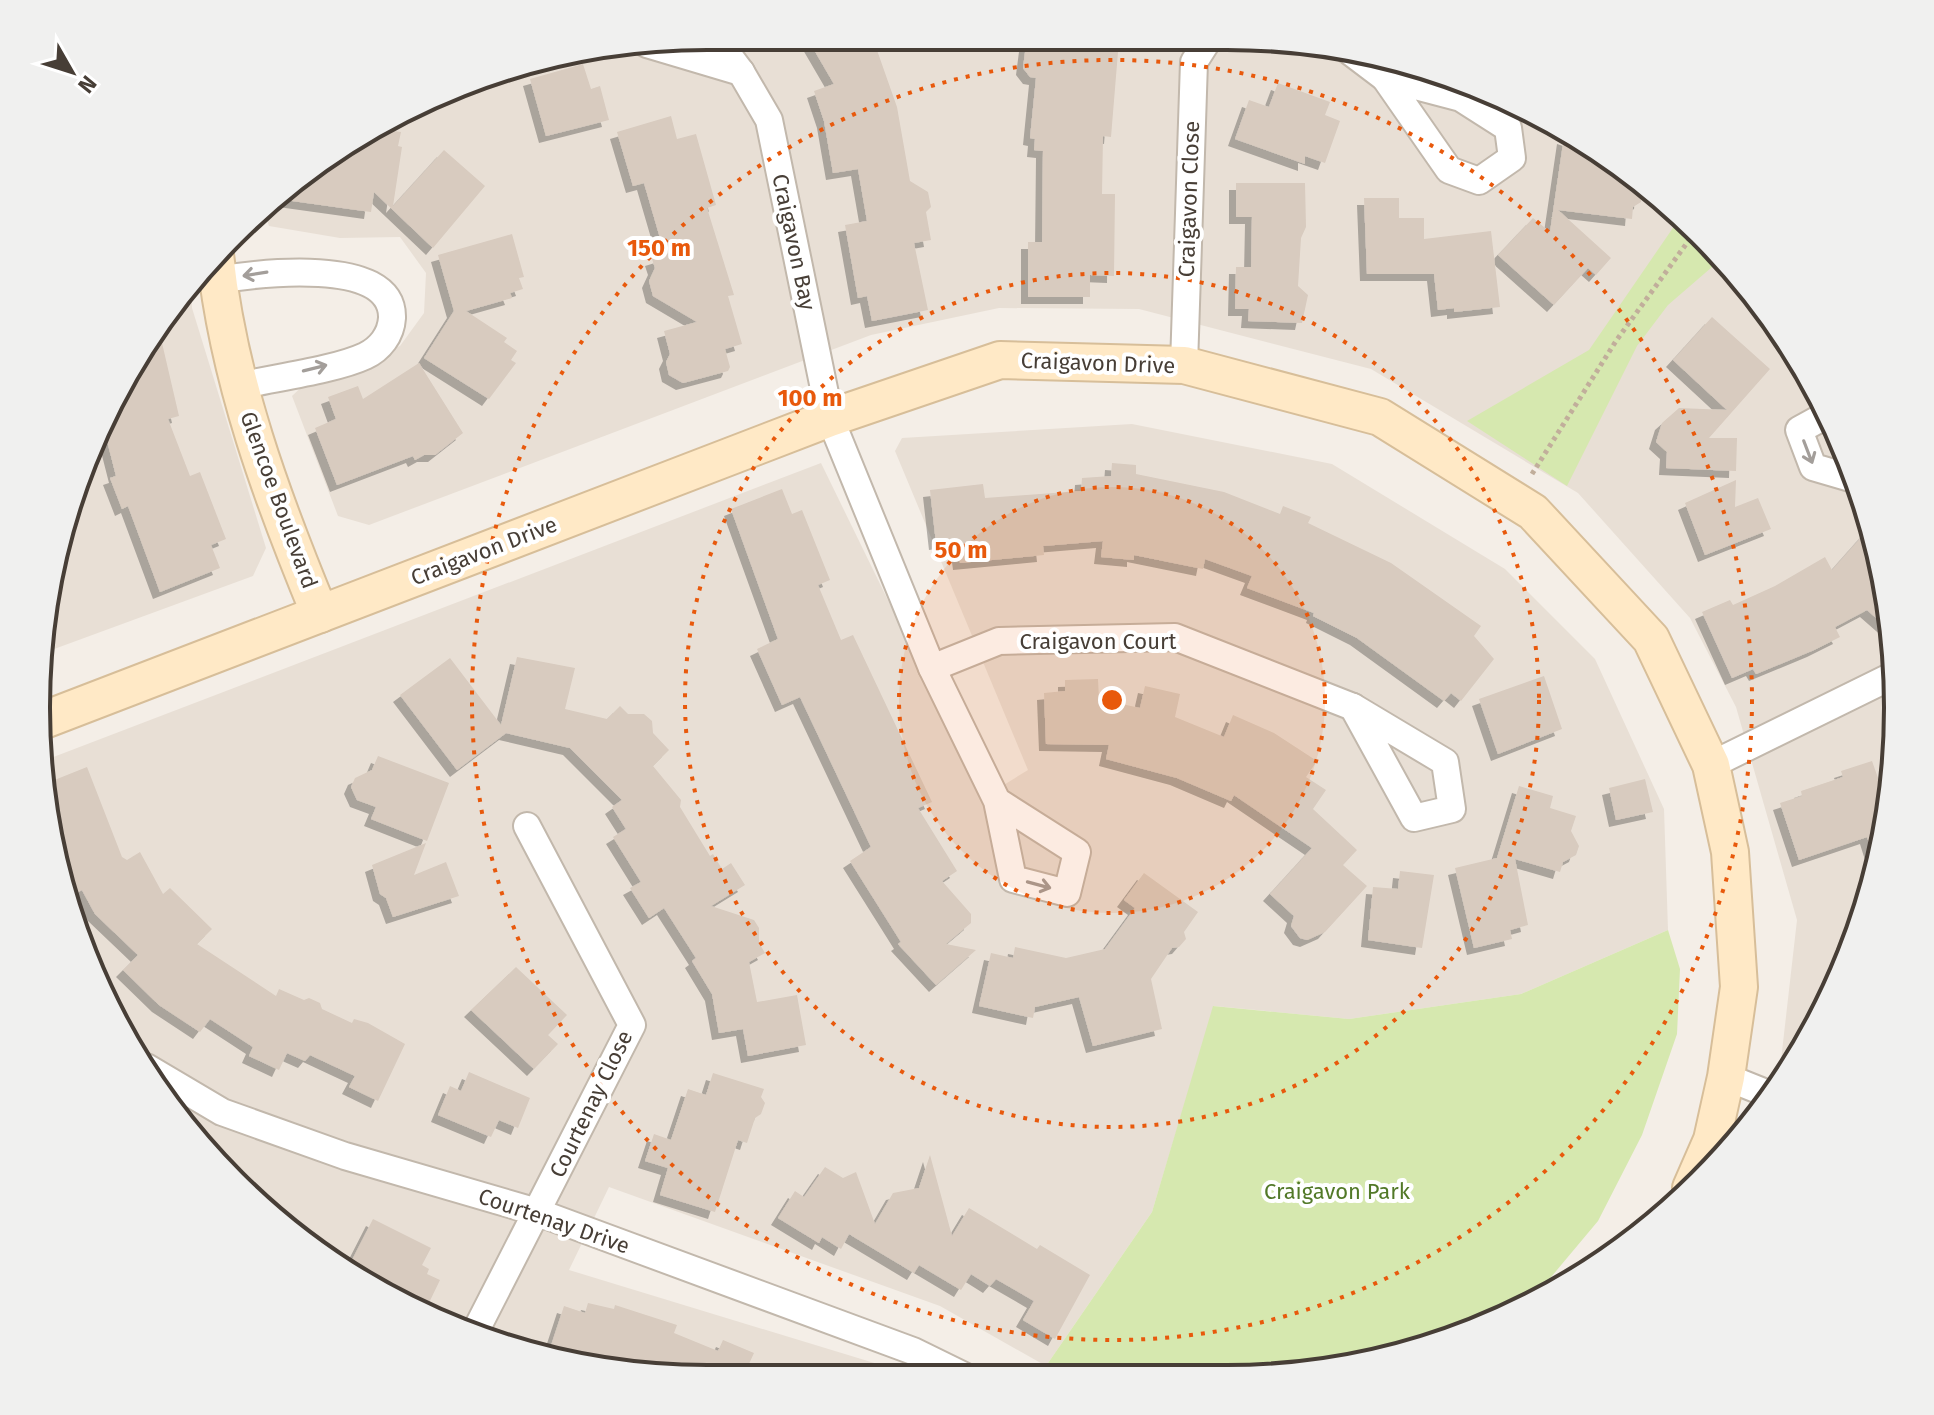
<svg xmlns="http://www.w3.org/2000/svg" width="1934" height="1415" font-family="'Fira Sans',sans-serif">
	<defs>
		<filter id="shadow"><feDropShadow dx="-7" dy="7" stdDeviation="0" flood-color="#0004"/></filter>
	</defs>
	<rect width="100%" height="100%" fill="#f4eee7"/>
	<g fill="#e8dfd5">
		<path d="M 708,36 L 1270,37 L 1400,59 L 1599,149 L 1759,298 L 1829,410 L 1875,533 L 1897,663 L 1892,795 L 1863,923 L 1808,1043 L 1787,1072 L 1780,1069 L 1797,920 L 1736,707 L 1690,618 L 1578,493 L 1371,369 L 1139,309 L 999,308 L 871,335 L 369,525 L 338,516 L 292,396 L 309,380 L 400,346 L 424,313 L 426,273 L 400,237 L 340,238 L 269,226 L 264,211 L 335,149 L 533,59 Z"/>
		<path d="M 191,283 L 192,308 L 266,548 L 253,576 L 46,652 L 49,577 L 105,411 Z"/>
		<path d="M 1132,424 L 1332,464 L 1505,569 L 1595,659 L 1664,809 L 1668,930 L 1521,994 L 1349,1019 L 1214,1006 L 1152,1212 L 1046,1366 L 940,1306 L 609,1187 L 569,1270 L 917,1376 L 663,1378 L 533,1356 L 410,1310 L 298,1240 L 175,1117 L 87,965 L 42,795 L 43,761 L 821,463 L 984,797 L 1028,770 L 895,451 L 902,438 Z"/>
	</g>
	<g fill="#d6e8af">
		<path d="M 1677,222 L 1719,261 L 1668,305 L 1637,346 L 1567,486 L 1467,421 L 1589,350 Z"/>
		<path d="M 1668,930 L 1680,969 L 1677,1034 L 1642,1135 L 1598,1221 L 1531,1301 L 1484,1328 L 1315,1373 L 1056,1375 L 1046,1366 L 1152,1212 L 1213,1006 L 1349,1019 L 1521,994 Z"/>
	</g>
	<g fill="#d8cbbf" filter="url(#shadow)">
		<path d="M 806,36 L 872,36 L 897,107 L 910,181 L 928,192 L 931,207 L 926,212 L 931,240 L 914,243 L 928,310 L 872,321 L 867,296 L 858,298 L 845,225 L 867,221 L 858,169 L 833,173 L 824,121 L 814,91 L 834,84 Z"/>
		<path d="M 1027,37 L 1095,37 L 1093,49 L 1118,52 L 1111,137 L 1103,136 L 1102,194 L 1115,194 L 1114,276 L 1090,275 L 1090,297 L 1028,297 L 1028,242 L 1042,242 L 1043,151 L 1034,150 L 1035,139 L 1030,138 L 1036,78 L 1030,77 L 1023,68 Z"/>
		<path d="M 583,64 L 591,89 L 600,86 L 609,120 L 546,136 L 530,79 Z"/>
		<path d="M 1278,83 L 1330,102 L 1325,115 L 1340,121 L 1325,163 L 1305,156 L 1305,164 L 1235,139 L 1249,100 L 1269,107 Z"/>
		<path d="M 671,116 L 677,139 L 696,134 L 716,205 L 707,208 L 734,295 L 728,296 L 742,344 L 725,349 L 730,367 L 728,371 L 683,383 L 669,375 L 666,362 L 670,354 L 664,331 L 697,322 L 653,296 L 649,281 L 655,268 L 652,259 L 665,255 L 644,183 L 633,186 L 617,132 Z"/>
		<path d="M 379,129 L 401,132 L 398,146 L 402,147 L 393,206 L 444,150 L 485,186 L 433,248 L 374,192 L 371,212 L 278,199 L 335,149 Z"/>
		<path d="M 1564,137 L 1597,148 L 1596,157 L 1610,159 L 1642,190 L 1641,202 L 1633,207 L 1632,219 L 1558,210 L 1611,258 L 1596,275 L 1588,268 L 1554,305 L 1498,255 L 1533,218 L 1550,232 Z"/>
		<path d="M 1236,183 L 1305,183 L 1306,227 L 1301,238 L 1298,286 L 1308,295 L 1302,323 L 1248,321 L 1249,309 L 1235,309 L 1236,267 L 1251,267 L 1252,217 L 1236,217 Z"/>
		<path d="M 1364,198 L 1399,198 L 1399,218 L 1424,218 L 1424,239 L 1491,231 L 1500,307 L 1454,312 L 1454,308 L 1438,310 L 1434,274 L 1367,274 Z"/>
		<path d="M 512,234 L 524,277 L 519,278 L 523,289 L 510,293 L 512,298 L 466,311 L 507,338 L 504,342 L 517,351 L 511,360 L 516,363 L 489,399 L 424,358 L 454,311 L 438,255 Z"/>
		<path d="M 1712,317 L 1770,369 L 1709,438 L 1737,438 L 1736,471 L 1666,468 L 1667,452 L 1656,442 L 1662,423 L 1679,408 L 1727,410 L 1673,360 Z"/>
		<path d="M 159,330 L 179,416 L 168,419 L 190,476 L 200,472 L 226,539 L 211,545 L 220,568 L 160,592 L 128,506 L 122,509 L 110,478 L 116,476 L 102,421 Z"/>
		<path d="M 419,363 L 463,433 L 435,455 L 424,455 L 415,460 L 413,456 L 337,485 L 315,428 L 336,419 L 328,397 L 358,386 L 363,399 Z"/>
		<path d="M 1112,463 L 1136,465 L 1136,474 L 1224,492 L 1280,514 L 1283,506 L 1311,517 L 1308,523 L 1391,563 L 1481,626 L 1474,636 L 1494,659 L 1461,701 L 1451,693 L 1444,701 L 1357,638 L 1313,616 L 1314,613 L 1247,588 L 1252,576 L 1205,559 L 1203,569 L 1134,555 L 1134,560 L 1101,557 L 1103,541 L 1043,546 L 1044,555 L 960,563 L 957,540 L 936,543 L 930,490 L 983,484 L 985,498 L 1081,491 L 1082,478 L 1111,476 Z"/>
		<path d="M 1736,480 L 1735,507 L 1758,498 L 1771,529 L 1705,555 L 1685,503 Z"/>
		<path d="M 782,489 L 792,514 L 802,510 L 830,580 L 818,585 L 841,640 L 853,635 L 932,802 L 918,808 L 957,871 L 942,881 L 971,914 L 971,923 L 946,944 L 976,950 L 936,985 L 898,944 L 901,942 L 850,861 L 871,847 L 800,697 L 782,705 L 757,649 L 778,639 L 731,509 Z"/>
		<path d="M 1872,525 L 1891,631 L 1867,610 L 1835,627 L 1840,637 L 1814,650 L 1756,674 L 1753,669 L 1732,678 L 1702,612 L 1730,600 L 1733,605 L 1775,586 L 1825,557 L 1832,570 Z"/>
		<path d="M 517,657 L 575,668 L 565,709 L 607,719 L 620,706 L 628,714 L 644,714 L 652,721 L 653,733 L 669,750 L 653,766 L 681,800 L 680,807 L 710,856 L 713,854 L 722,869 L 731,863 L 745,885 L 711,906 L 754,920 L 759,928 L 759,943 L 765,953 L 749,962 L 757,1002 L 797,995 L 806,1045 L 748,1056 L 743,1029 L 719,1033 L 712,994 L 692,961 L 696,958 L 664,908 L 649,918 L 630,888 L 641,882 L 613,837 L 626,829 L 612,807 L 622,800 L 570,748 L 506,733 L 457,770 L 400,695 L 450,658 L 501,725 Z"/>
		<path d="M 1544,676 L 1562,729 L 1498,754 L 1479,699 Z"/>
		<path d="M 1098,679 L 1099,699 L 1140,708 L 1145,686 L 1180,694 L 1175,717 L 1224,737 L 1233,715 L 1274,733 L 1317,761 L 1306,777 L 1326,790 L 1313,809 L 1357,850 L 1343,865 L 1367,886 L 1325,932 L 1307,940 L 1300,938 L 1291,926 L 1294,916 L 1270,894 L 1312,848 L 1234,795 L 1231,801 L 1177,778 L 1106,759 L 1109,745 L 1046,744 L 1044,693 L 1065,691 L 1065,680 Z"/>
		<path d="M 378,756 L 449,783 L 427,841 L 371,819 L 376,807 L 357,800 L 351,787 L 355,778 L 372,770 Z"/>
		<path d="M 1872,761 L 1889,809 L 1876,866 L 1867,837 L 1799,860 L 1780,803 L 1802,796 L 1801,791 L 1843,777 L 1841,771 Z"/>
		<path d="M 87,767 L 122,857 L 127,860 L 140,852 L 163,894 L 170,888 L 212,929 L 197,944 L 276,996 L 279,989 L 304,1000 L 309,998 L 320,1003 L 322,1009 L 352,1023 L 354,1019 L 368,1023 L 405,1044 L 378,1101 L 349,1087 L 355,1076 L 310,1055 L 305,1061 L 287,1053 L 279,1070 L 249,1056 L 253,1047 L 210,1019 L 200,1032 L 159,1005 L 123,970 L 138,955 L 95,914 L 82,890 L 69,897 L 42,795 L 42,785 Z"/>
		<path d="M 1645,779 L 1653,812 L 1616,820 L 1609,788 Z"/>
		<path d="M 1519,786 L 1553,796 L 1550,808 L 1576,816 L 1571,831 L 1579,846 L 1576,855 L 1563,862 L 1560,872 L 1515,859 L 1528,925 L 1510,930 L 1512,939 L 1474,948 L 1455,868 L 1497,858 Z"/>
		<path d="M 426,843 L 414,875 L 446,862 L 459,896 L 393,917 L 386,898 L 380,894 L 372,865 Z"/>
		<path d="M 1400,871 L 1434,875 L 1422,948 L 1368,940 L 1373,887 L 1398,889 Z"/>
		<path d="M 1144,873 L 1198,912 L 1184,932 L 1186,939 L 1179,947 L 1172,948 L 1151,979 L 1162,1029 L 1093,1046 L 1079,997 L 1035,1007 L 1033,1018 L 979,1006 L 991,953 L 1013,958 L 1015,947 L 1066,958 L 1105,949 L 1135,908 L 1124,900 Z"/>
		<path d="M 516,967 L 567,1015 L 548,1035 L 558,1044 L 534,1069 L 471,1010 Z"/>
		<path d="M 469,1072 L 530,1098 L 518,1128 L 499,1120 L 491,1137 L 438,1115 L 450,1086 L 461,1091 Z"/>
		<path d="M 713,1073 L 764,1089 L 761,1097 L 765,1103 L 761,1114 L 755,1118 L 747,1143 L 738,1140 L 715,1212 L 660,1195 L 668,1168 L 645,1161 L 654,1134 L 671,1140 L 688,1089 L 706,1095 Z"/>
		<path d="M 930,1155 L 952,1236 L 969,1208 L 1037,1249 L 1040,1245 L 1090,1275 L 1055,1339 L 1023,1320 L 1034,1301 L 996,1279 L 990,1286 L 971,1274 L 961,1290 L 919,1265 L 914,1273 L 849,1234 L 841,1249 L 822,1237 L 819,1243 L 778,1218 L 795,1191 L 804,1197 L 825,1167 L 843,1178 L 856,1172 L 875,1224 L 893,1193 L 919,1188 Z"/>
		<path d="M 373,1219 L 431,1248 L 422,1265 L 429,1269 L 427,1274 L 440,1280 L 425,1311 L 348,1268 Z"/>
		<path d="M 588,1303 L 614,1309 L 615,1305 L 677,1325 L 674,1333 L 718,1351 L 723,1340 L 754,1353 L 743,1377 L 684,1377 L 660,1370 L 657,1377 L 547,1358 L 564,1306 L 585,1313 Z"/>
	</g>
	<g fill="none" stroke-linecap="round" stroke-linejoin="round">
		<defs>
			<g id="street">
				<path d="M 714,36 L 741,72 L 769,120 L 830,418 L 932,668 L 997,801 L 1013,879 L 1067,893 L 1077,852 L 997,801"/>
				<path d="M 647,44 L 741,72"/>
				<path d="M 1348,50 L 1385,78"/>
				<path d="M 1385,78 L 1461,98 L 1508,128 L 1512,158 L 1479,181 L 1449,170 Z"/>
				<path d="M 217,280 C 254,274 394,255 392,318 C 391,335 380,349 365,356 C 335,370 273,378 239,386"/>
				<path d="M 1184,365 L 1194,62 L 1210,37"/>
				<path d="M 1830,413 L 1799,430 L 1813,467 L 1854,479"/>
				<path d="M 932,668 L 999,641 L 1175,637 L 1353,707"/>
				<path d="M 1353,707 L 1445,762 L 1452,809 L 1414,818 Z"/>
				<path d="M 1711,765 L 1896,674"/>
				<path d="M 146,1067 L 222,1112 L 345,1156 L 537,1212 L 913,1351 L 964,1376"/>
				<path d="M 1726,1077 L 1771,1095"/>
				<path d="M 474,1334 L 632,1025 L 527,826"/>
			</g>
			<g id="secondary">
				<path d="M 215,254 C 228,380 272,498 320,614"/>
				<path d="M 44,720 L 830,418 L 1000,360 L 1184,365 L 1380,417 L 1533,512 L 1651,639 L 1711,765 L 1730,852 L 1739,987 L 1726,1077 L 1712,1140 L 1691,1188"/>
			</g>
		</defs>
		<use href="#street" stroke="#c2b8ac" stroke-width="30"/>
		<use href="#secondary" stroke="#d7be99" stroke-width="40"/>
		<path stroke="#c1ae9b" stroke-width="5" stroke-dasharray="4 4" stroke-linecap="butt" d="M 1532,474 L 1616,341 L 1692,236"/>
		<use href="#street" stroke="#fff" stroke-width="26"/>
		<use href="#secondary" stroke="#ffe9c6" stroke-width="36"/>
	</g>
	<defs><path id="oneway-shaft" d="M-6 0H5M1.5-3L5.5 0L1.5 3" fill="none" stroke-width="1.6" stroke-linecap="round" stroke-linejoin="round" transform="scale(2)"/></defs>
	<g stroke="#a39e9a">
		<use href="#oneway-shaft" transform="translate(255 274) rotate(171)"/>
		<use href="#oneway-shaft" transform="translate(315 368) rotate(-14)"/>
		<use href="#oneway-shaft" transform="translate(1808 452) rotate(69)"/>
		<use href="#oneway-shaft" transform="translate(1039 885) rotate(15)"/>
	</g>
	<circle cx="1112" cy="700" r="213" fill="#e8590c" fill-opacity=".12"/>
	<g fill="none" stroke="#e8590c" stroke-width="4" stroke-dasharray="4 8">
		<circle cx="1112" cy="700" r="213"/>
		<circle cx="1112" cy="700" r="427"/>
		<circle cx="1112" cy="700" r="640"/>
	</g>
	<g text-anchor="middle" dominant-baseline="central" stroke-width="8" stroke-linejoin="round" paint-order="stroke">
		<g font-size="22" fill="#473e36" stroke="#fff">
			<text transform="translate(1189 199) rotate(-88)">Craigavon Close</text>
			<text transform="translate(794 242) rotate(78)">Craigavon Bay</text>
			<text transform="translate(1098 363) rotate(2)">Craigavon Drive</text>
			<text transform="translate(279 500) rotate(70)">Glencoe Boulevard</text>
			<text transform="translate(484 551) rotate(-21)">Craigavon Drive</text>
			<text x="1098" y="641">Craigavon Court</text>
			<text transform="translate(591 1104) rotate(-64)">Courtenay Close</text>
			<text transform="translate(554 1221) rotate(19)">Courtenay Drive</text>
		</g>
		<g font-size="22" fill="#527928" stroke="#fff">
			<text x="1337" y="1191">Craigavon Park</text>
		</g>
	</g>
	<path d="M0 0H1934V1415H0ZM707 50H1227A657 657 0 0 1 1884 707V708A657 657 0 0 1 1227 1365H707A657 657 0 0 1 50 708V707A657 657 0 0 1 707 50Z" fill="#f0f0ef" fill-rule="evenodd"/>
	<path fill="none" stroke="#473e36" stroke-width="4" d="M707 50H1227A657 657 0 0 1 1884 707V708A657 657 0 0 1 1227 1365H707A657 657 0 0 1 50 708V707A657 657 0 0 1 707 50Z"/>
	<circle cx="1112" cy="700" r="12" fill="#e8590c" stroke="#fff" stroke-width="4"/>
	<g font-size="24" text-anchor="middle" font-weight="bold" fill="#e8590c" stroke="#fff" stroke-width="8" stroke-linejoin="round" paint-order="stroke">
		<text x="659" y="256">150 m</text>
		<text x="810" y="406">100 m</text>
		<text x="961" y="558">50 m</text>
	</g>
	<g transform="translate(72 72) rotate(129)" stroke="#ffffff" stroke-width="6" paint-order="stroke">
	<path d="M0-6L14 30L0 20L-14 30Z" fill="#473e36"/>
	<text y="-12" font-size="22" font-weight="bold" text-anchor="middle" fill="#473e36">N</text>
	</g>
</svg>
